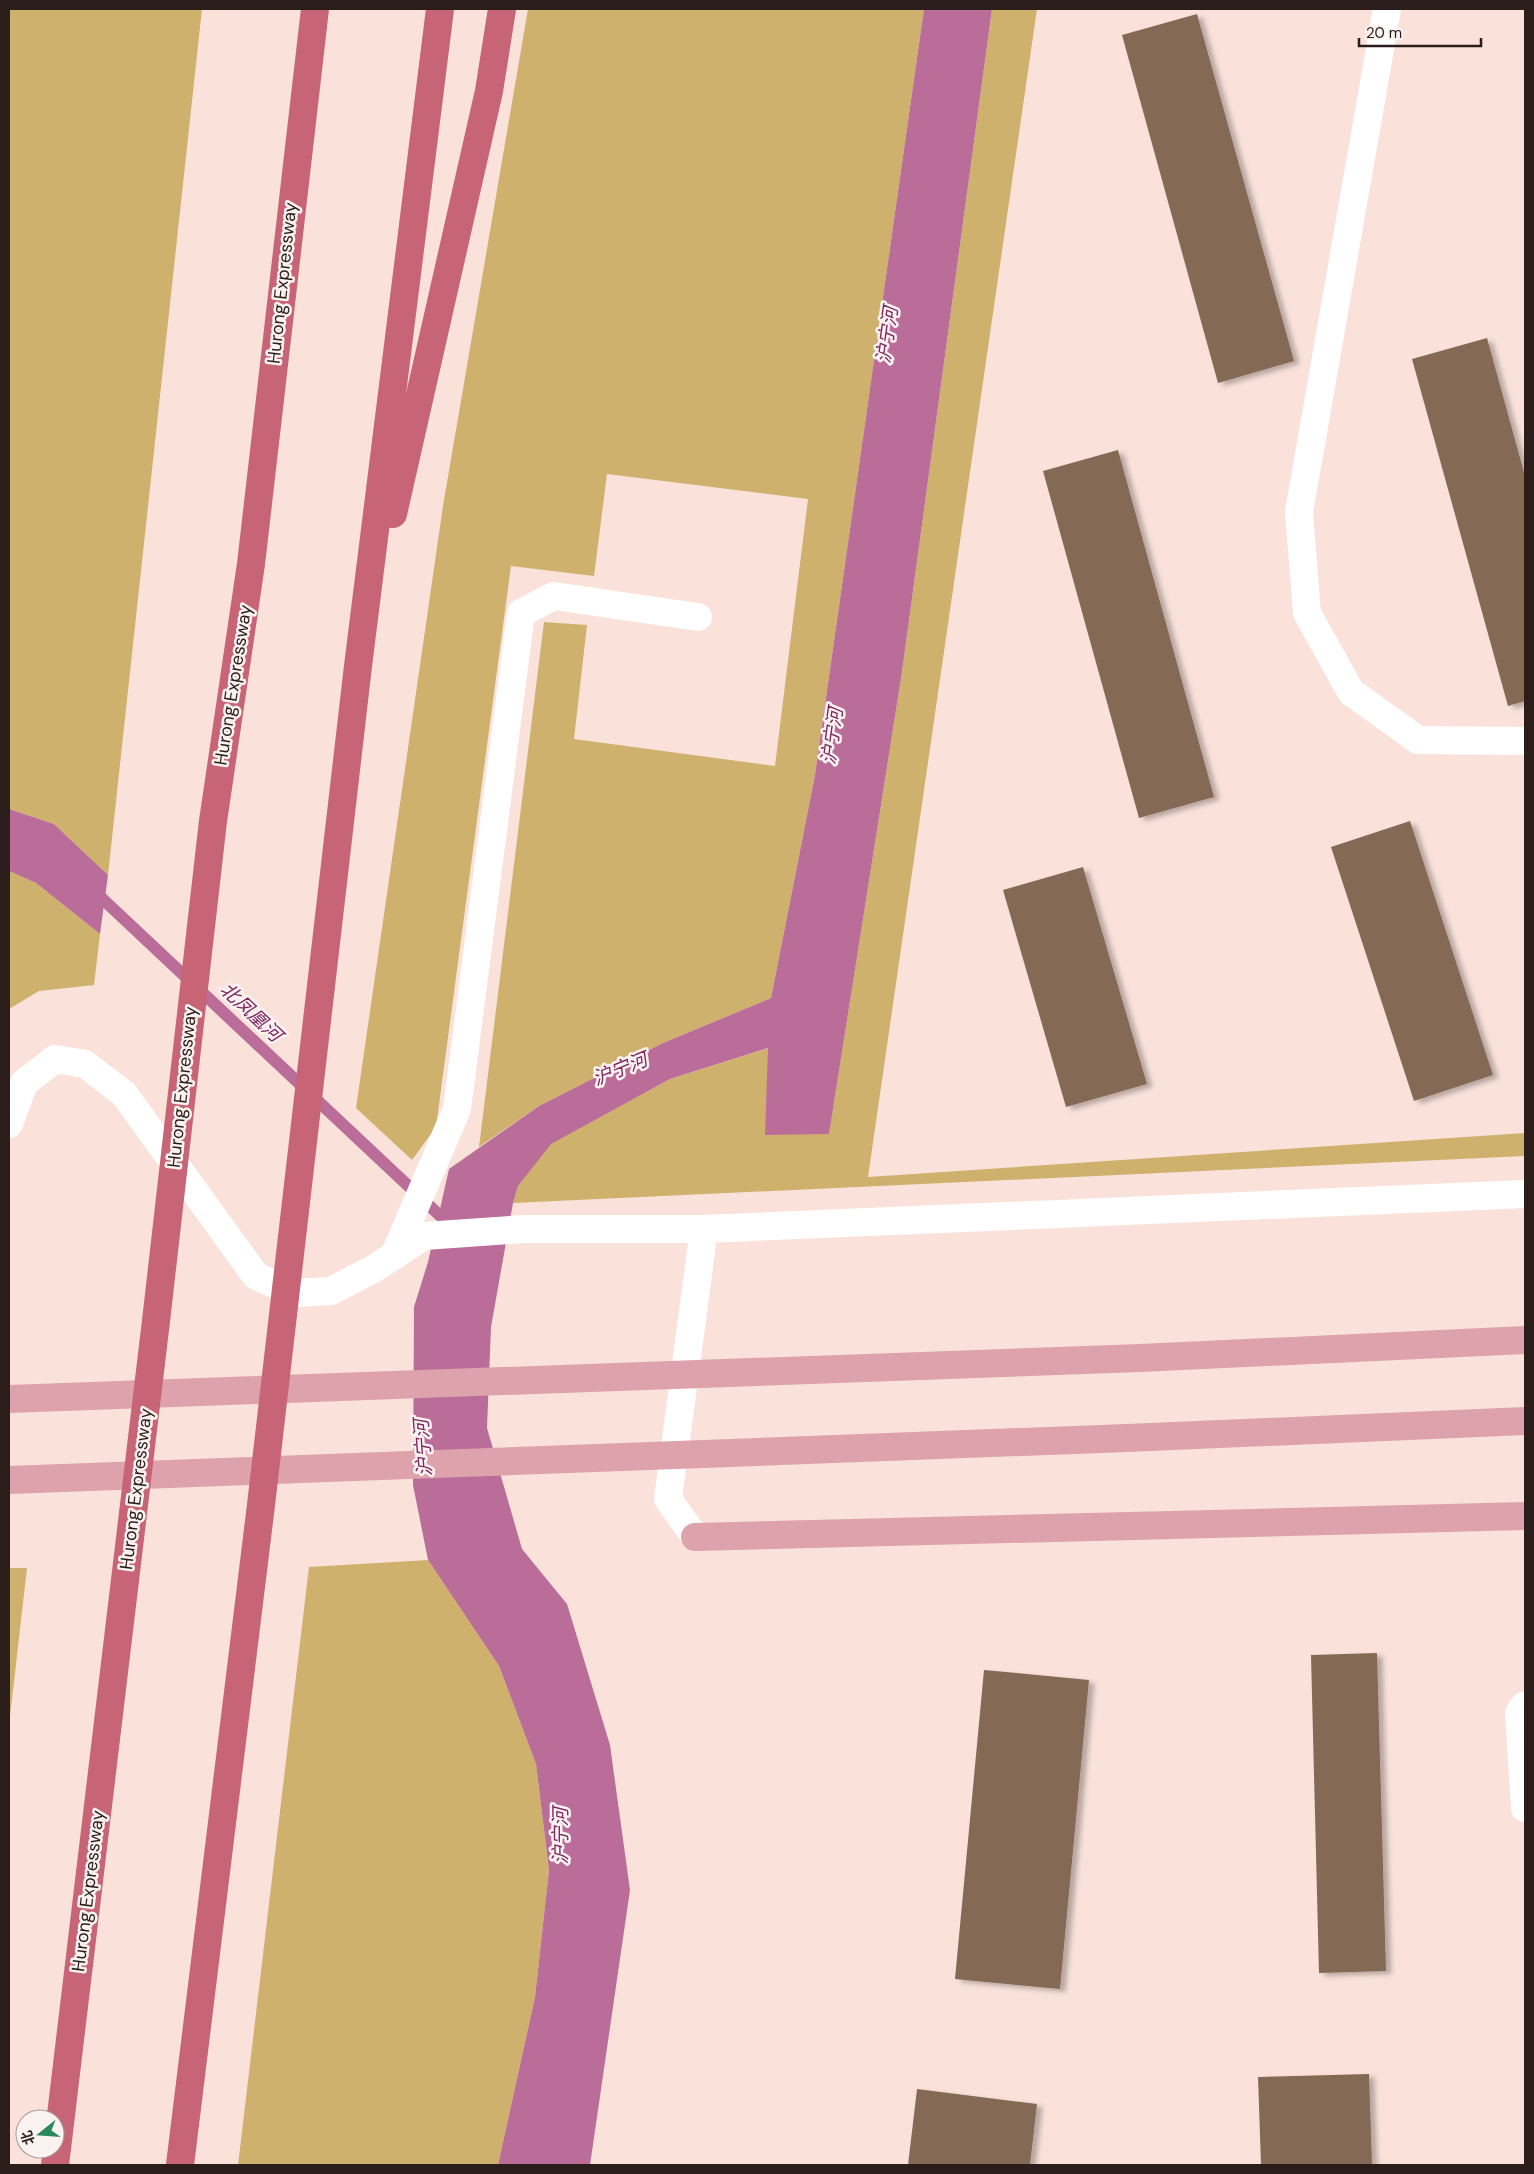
<svg xmlns="http://www.w3.org/2000/svg" width="1534" height="2174" font-family="'DM Sans','Noto Sans SC',sans-serif">
	<defs>
		<filter id="shadow"><feDropShadow dx="5.5" dy="3" stdDeviation="2.5" flood-color="#0004"/></filter>
	</defs>
	<rect width="100%" height="100%" fill="#fae2db"/>
	<g fill="#cfb16e">
		<path d="M 9,9 L 202,9 L 108,875 L 54,824 L 9,809 Z"/>
		<path d="M 528,9 L 924,9 L 815,775 L 771,998 L 663,1043 L 539,1106 L 479,1147 L 544,622 L 587,625 L 574,739 L 775,766 L 808,499 L 607,474 L 594,576 L 511,566 L 436,1127 L 412,1160 L 356,1108 L 443,506 Z"/>
		<path d="M 992,9 L 1037,9 L 868,1177 L 1525,1133 L 1525,1156 L 513,1203 L 518,1186 L 550,1144 L 670,1079 L 769,1048 L 829,1133 L 902,672 Z"/>
		<path d="M 9,871 L 36,883 L 100,934 L 94,985 L 39,991 L 9,1009 Z"/>
		<path d="M 428,1560 L 499,1666 L 536,1764 L 549,1870 L 535,1997 L 498,2165 L 238,2165 L 309,1567 Z"/>
		<path d="M 9,1568 L 27,1568 L 9,1725 Z"/>
	</g>
	<g fill="#ba6d99">
		<path d="M 924,9 L 992,9 L 902,672 L 829,1134 L 765,1135 L 768,1048 L 670,1079 L 551,1144 L 518,1186 L 513,1203 L 491,1327 L 487,1428 L 522,1549 L 567,1604 L 610,1745 L 630,1890 L 590,2165 L 498,2165 L 535,1997 L 549,1870 L 536,1764 L 499,1666 L 428,1560 L 413,1485 L 414,1307 L 428,1262 L 449,1169 L 539,1106 L 663,1043 L 771,998 L 815,775 Z"/>
		<path d="M 9,809 L 54,824 L 108,875 L 100,934 L 36,883 L 9,871 Z"/>
	</g>
	<g fill="none" stroke-linecap="round" stroke-linejoin="round">
		<path stroke="#ba6d99" stroke-width="12" d="M 92,889 L 451,1226"/>
	</g>
	<g fill="#846a54" filter="url(#shadow)">
		<path d="M 1197,14 L 1294,361 L 1218,383 L 1122,35 Z"/>
		<path d="M 1487,338 L 1525,476 L 1525,701 L 1508,706 L 1412,359 Z"/>
		<path d="M 1118,450 L 1214,797 L 1139,818 L 1043,471 Z"/>
		<path d="M 1410,821 L 1493,1075 L 1414,1101 L 1331,847 Z"/>
		<path d="M 1083,867 L 1147,1084 L 1066,1107 L 1003,890 Z"/>
		<path d="M 1377,1653 L 1386,1971 L 1319,1973 L 1311,1655 Z"/>
		<path d="M 984,1670 L 1089,1680 L 1060,1989 L 955,1979 Z"/>
		<path d="M 1369,2074 L 1372,2165 L 1261,2165 L 1258,2077 Z"/>
		<path d="M 917,2089 L 1037,2104 L 1030,2165 L 908,2165 Z"/>
	</g>
	<g fill="none" stroke-linecap="round" stroke-linejoin="round">
		<g stroke="#fff" stroke-width="28">
			<path d="M 1387,9 L 1299,512 L 1307,613 L 1351,692 L 1418,740 L 1525,741"/>
			<path d="M 9,1124 L 24,1083 L 55,1059 L 85,1064 L 124,1094 L 256,1276 L 295,1293 L 331,1291 L 375,1268 L 424,1236 L 524,1229 L 704,1229 L 1525,1194"/>
			<path d="M 394,1256 L 457,1109 L 521,613 L 554,596 L 698,617"/>
			<path d="M 695,1537 L 668,1499 L 704,1229"/>
			<path d="M 1525,1705 L 1519,1713 L 1525,1808"/>
		</g>
		<g stroke="#dda2ac" stroke-width="28">
			<path d="M 9,1399 L 1140,1358 L 1525,1340"/>
			<path d="M 9,1480 L 1127,1438 L 1525,1421"/>
			<path d="M 695,1537 L 1525,1516"/>
		</g>
		<g stroke="#c76475" stroke-width="28">
			<path d="M 393,514 L 489,91 L 502,9"/>
			<path d="M 55,2165 L 156,1321 L 213,821 L 251,564 L 315,9"/>
			<path d="M 180,2165 L 261,1505 L 358,666 L 440,9"/>
		</g>
	</g>
	<g text-anchor="middle" dominant-baseline="central" stroke-width="5" stroke-linejoin="round" paint-order="stroke">
		<g font-size="18" fill="#2b1d19" stroke="#fbf3f1">
			<text transform="translate(282 283) rotate(-84)">Hurong Expressway</text>
			<text transform="translate(233 685) rotate(-81)">Hurong Expressway</text>
			<text transform="translate(182 1087) rotate(-84)">Hurong Expressway</text>
			<text transform="translate(136 1489) rotate(-83)">Hurong Expressway</text>
			<text transform="translate(88 1891) rotate(-83)">Hurong Expressway</text>
		</g>
		<g font-size="19" font-style="italic" fill="#81245f" stroke="#fbf3f1">
			<text transform="translate(887 335) rotate(-82)">沪宁河</text>
			<text transform="translate(832 736) rotate(-82)">沪宁河</text>
			<text transform="translate(251 1012) rotate(43)">北凤凰河</text>
			<text transform="translate(620 1069) rotate(-22)">沪宁河</text>
			<text transform="translate(423 1448) rotate(-94)">沪宁河</text>
			<text transform="translate(560 1836) rotate(-90)">沪宁河</text>
		</g>
	</g>
	<rect width="1534" height="2174" fill="none" stroke="#2b1d19" stroke-width="20"/>
	<g transform="translate(40 2134) rotate(253)"><circle r="24" fill="#fbf3f1" stroke="#a89d9b"/>
	<path d="M0-4L9 19L0 12L-9 19Z" fill="#298860"/>
	<text y="-8" font-size="14" font-weight="bold" text-anchor="middle" fill="#2b1d19">北</text>
	</g>
	<path d="M1359 38v8h122v-8" fill="none" stroke="#2b1d19" stroke-width="2.5"/>
	<text x="1366" y="38" font-size="15" fill="#2b1d19" stroke="#fbf3f1" stroke-width="4" paint-order="stroke">20 m</text>
</svg>
